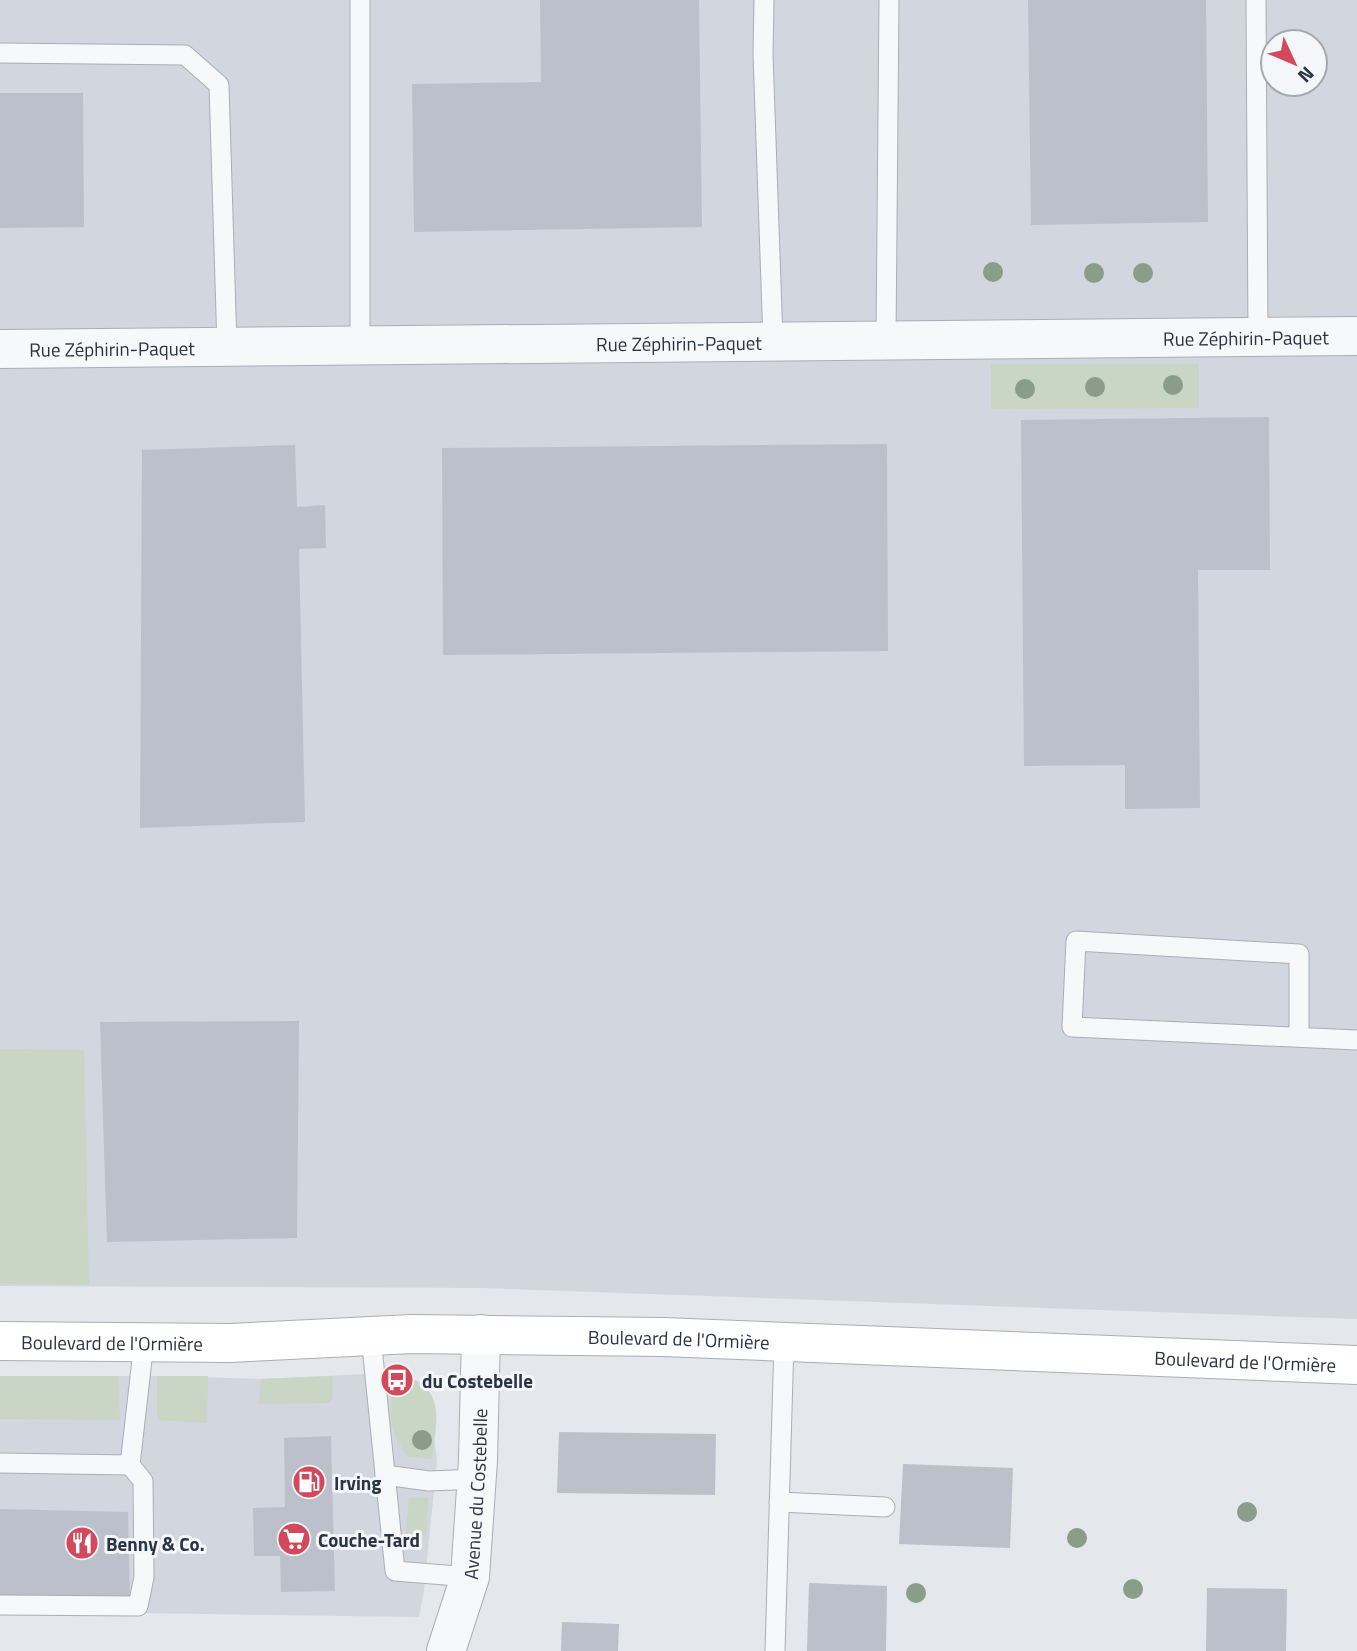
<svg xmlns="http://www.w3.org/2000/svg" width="1357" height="1651" font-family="'Titillium Web',sans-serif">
	<rect width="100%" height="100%" fill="#e4e7ec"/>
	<g fill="#d2d6de" fill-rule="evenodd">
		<path d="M 0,0 L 1357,0 L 1357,1319 L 482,1288 L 0,1286 ZM 1273,42 L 1315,42 L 1315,84 L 1273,84 Z"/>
		<path d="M 367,1374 L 403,1375 L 420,1382 L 429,1391 L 437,1461 L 424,1590 L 419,1617 L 0,1611 L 0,1376 L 157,1376 L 261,1379 Z"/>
	</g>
	<g fill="#c9d6c5">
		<path d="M 991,364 L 1199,364 L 1199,408 L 991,409 Z"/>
		<path d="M 0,1049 L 84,1050 L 89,1285 L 0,1284 Z"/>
		<path d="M 403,1375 C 448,1390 436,1422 432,1459 L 408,1457 C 386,1426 391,1419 393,1382 Z"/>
		<path d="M 0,1376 L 118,1376 L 120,1420 L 0,1419 Z"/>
		<path d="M 157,1376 L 208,1376 L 207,1423 L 157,1420 Z"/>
		<path d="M 332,1376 L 333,1398 L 329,1403 L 259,1404 L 261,1379 Z"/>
		<path d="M 428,1497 L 427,1535 L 405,1539 L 409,1498 Z"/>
	</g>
	<g fill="#bbc0ca">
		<path d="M 540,0 L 699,0 L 702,227 L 414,232 L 412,84 L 541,82 Z"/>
		<path d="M 1028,0 L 1206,0 L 1208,222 L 1031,225 Z"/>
		<path d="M 0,93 L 83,93 L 84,227 L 0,228 Z"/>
		<path d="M 1269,417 L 1270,570 L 1198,570 L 1200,808 L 1125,809 L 1125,765 L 1024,766 L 1021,420 Z"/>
		<path d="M 887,444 L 888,651 L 443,655 L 442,448 Z"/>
		<path d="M 295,445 L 297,507 L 325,505 L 326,548 L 299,549 L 305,822 L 140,828 L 142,450 Z"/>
		<path d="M 299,1021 L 297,1238 L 107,1242 L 100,1022 Z"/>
		<path d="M 559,1432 L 716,1434 L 715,1495 L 557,1493 Z"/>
		<path d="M 331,1436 L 335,1591 L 281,1592 L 280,1556 L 254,1556 L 253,1508 L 285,1507 L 284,1438 Z"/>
		<path d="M 903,1464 L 1013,1468 L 1010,1548 L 899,1544 Z"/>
		<path d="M 0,1509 L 128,1512 L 130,1602 L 0,1600 Z"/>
		<path d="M 809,1583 L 887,1586 L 886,1651 L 807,1651 Z"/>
		<path d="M 1207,1588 L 1287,1589 L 1286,1651 L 1206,1651 Z"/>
		<path d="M 562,1622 L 619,1624 L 618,1651 L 561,1651 Z"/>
	</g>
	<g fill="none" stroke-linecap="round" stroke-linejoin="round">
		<defs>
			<g id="service">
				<path d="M 360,0 L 360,345"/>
				<path d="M 764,0 L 763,54 L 773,341"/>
				<path d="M 1256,0 L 1258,337"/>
				<path d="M 0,53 L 185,55 L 219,85 L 227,347"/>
				<path d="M 886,340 L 889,0"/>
				<path d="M 1299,1037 L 1299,954 L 1076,941 L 1072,1027 L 1357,1040"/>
				<path d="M 371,1337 L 395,1571 L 470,1577"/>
				<path d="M 0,1463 L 130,1465 L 144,1342"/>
				<path d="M 385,1475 L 429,1481 L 477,1479"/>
				<path d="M 779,1502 L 885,1507"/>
				<path d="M 0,1605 L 138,1606 L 144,1577 L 143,1481 L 130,1465"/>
				<path d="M 775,1651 L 784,1342"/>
			</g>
			<g id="minor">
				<path id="s1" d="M 0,349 L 1357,336"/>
				<path id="s2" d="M 446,1651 L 470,1577 L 478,1460 L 481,1334"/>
			</g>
			<g id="secondary">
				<path id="s3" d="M 0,1341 L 230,1343 L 412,1334 L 663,1337 L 1357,1365"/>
			</g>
		</defs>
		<use href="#service" stroke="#a9aeb7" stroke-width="21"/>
		<use href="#minor" stroke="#a9aeb7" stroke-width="40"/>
		<use href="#secondary" stroke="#a9aeb7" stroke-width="40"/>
		<use href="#service" stroke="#f7f8fa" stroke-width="19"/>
		<use href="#minor" stroke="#f7f8fa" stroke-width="38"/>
		<use href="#secondary" stroke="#fff" stroke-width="38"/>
	</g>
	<g fill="#899d89">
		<circle cx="993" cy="272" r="10"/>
		<circle cx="1094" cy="273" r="10"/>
		<circle cx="1143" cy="273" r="10"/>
		<circle cx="1173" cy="385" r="10"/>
		<circle cx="1095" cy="387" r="10"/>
		<circle cx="1025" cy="389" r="10"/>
		<circle cx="422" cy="1440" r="10"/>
		<circle cx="1247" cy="1512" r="10"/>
		<circle cx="1077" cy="1538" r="10"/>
		<circle cx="1133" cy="1589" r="10"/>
		<circle cx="916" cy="1593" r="10"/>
	</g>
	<defs>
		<symbol id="bus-disc" viewBox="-11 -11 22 22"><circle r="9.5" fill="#d1495b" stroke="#f4f6f9"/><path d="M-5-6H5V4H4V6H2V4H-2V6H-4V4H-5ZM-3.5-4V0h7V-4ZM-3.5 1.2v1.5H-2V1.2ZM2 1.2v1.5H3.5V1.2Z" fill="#fff"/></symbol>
		<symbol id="fuel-disc" viewBox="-11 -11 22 22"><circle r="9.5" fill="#d1495b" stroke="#f4f6f9"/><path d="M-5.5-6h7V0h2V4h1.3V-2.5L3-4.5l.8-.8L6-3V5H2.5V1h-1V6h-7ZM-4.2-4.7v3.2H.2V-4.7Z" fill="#fff"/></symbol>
		<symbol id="supermarket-disc" viewBox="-11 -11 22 22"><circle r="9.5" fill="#d1495b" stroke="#f4f6f9"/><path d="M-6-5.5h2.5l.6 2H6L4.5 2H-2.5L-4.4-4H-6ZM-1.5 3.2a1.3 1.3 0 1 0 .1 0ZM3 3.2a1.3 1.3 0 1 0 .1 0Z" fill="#fff"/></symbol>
		<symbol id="restaurant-disc" viewBox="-11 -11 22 22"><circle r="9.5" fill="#d1495b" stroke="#f4f6f9"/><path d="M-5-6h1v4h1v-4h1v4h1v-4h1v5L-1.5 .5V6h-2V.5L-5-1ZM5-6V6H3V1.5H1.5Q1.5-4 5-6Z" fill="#fff"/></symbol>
	</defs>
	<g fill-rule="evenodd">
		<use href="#bus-disc" x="378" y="1361" width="38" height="38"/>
		<use href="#fuel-disc" x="290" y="1463" width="38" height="38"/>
		<use href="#supermarket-disc" x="275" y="1520" width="38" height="38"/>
		<use href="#restaurant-disc" x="63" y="1524" width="38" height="38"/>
	</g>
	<g text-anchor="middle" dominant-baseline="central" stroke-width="6" stroke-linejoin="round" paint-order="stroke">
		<g font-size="19" fill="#2b3445" stroke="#f4f6f9">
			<text stroke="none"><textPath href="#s1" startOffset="1246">Rue Zéphirin-Paquet</textPath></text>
			<text stroke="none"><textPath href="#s1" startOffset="679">Rue Zéphirin-Paquet</textPath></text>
			<text stroke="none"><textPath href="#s1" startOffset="112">Rue Zéphirin-Paquet</textPath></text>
			<text stroke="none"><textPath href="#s3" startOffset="679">Boulevard de l'Ormière</textPath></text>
			<text stroke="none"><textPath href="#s3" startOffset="112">Boulevard de l'Ormière</textPath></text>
			<text stroke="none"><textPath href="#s3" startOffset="1246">Boulevard de l'Ormière</textPath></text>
			<text stroke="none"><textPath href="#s2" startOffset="161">Avenue du Costebelle</textPath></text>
		</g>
		<g font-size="19" font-weight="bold" fill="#2b3445" stroke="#f4f6f9" text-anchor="start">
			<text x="422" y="1380">du Costebelle</text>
			<text x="334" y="1482">Irving</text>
			<text x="318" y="1539">Couche-Tard</text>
			<text x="106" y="1543">Benny &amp; Co.</text>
		</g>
	</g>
	<g transform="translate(1294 63) rotate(134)"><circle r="33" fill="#f4f6f9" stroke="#a4a8b1" stroke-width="2"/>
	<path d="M0-5L12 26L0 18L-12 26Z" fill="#d1495b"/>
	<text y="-10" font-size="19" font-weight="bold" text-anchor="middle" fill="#2b3445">N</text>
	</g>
</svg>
